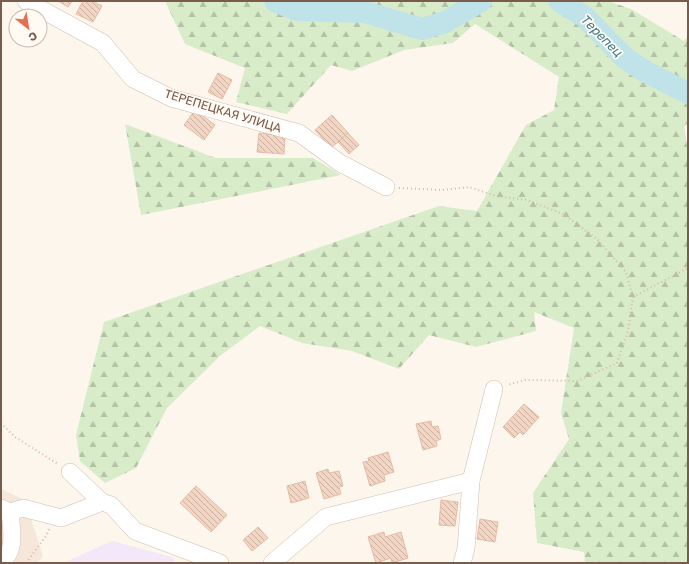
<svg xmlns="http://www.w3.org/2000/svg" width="689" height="564" font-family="Rubik,sans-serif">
	<defs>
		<pattern id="forest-firs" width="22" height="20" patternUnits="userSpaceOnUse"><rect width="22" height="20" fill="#d8ecc9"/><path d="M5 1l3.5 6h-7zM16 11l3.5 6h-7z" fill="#b4c2a5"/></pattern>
		<pattern id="building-back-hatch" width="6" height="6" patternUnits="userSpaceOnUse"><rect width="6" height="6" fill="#f3d5c3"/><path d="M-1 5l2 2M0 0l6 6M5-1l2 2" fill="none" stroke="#cab0a1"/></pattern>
	</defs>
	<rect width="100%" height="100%" fill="#fdf6ec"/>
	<path fill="#f5e8da" d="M 1,489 L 25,500 L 43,556 L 37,563 L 1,563 Z"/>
	<path fill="#f3e8fa" d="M 112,541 L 172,557 L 175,563 L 63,563 Z"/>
	<g fill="url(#forest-firs)">
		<path d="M 165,1 L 608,1 L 631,9 L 684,41 L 688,36 L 688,123 L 684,126 L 688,151 L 688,563 L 585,563 L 584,552 L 537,543 L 533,493 L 569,439 L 561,413 L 574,328 L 534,312 L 536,331 L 476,347 L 429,335 L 399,369 L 352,351 L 302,343 L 260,326 L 220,356 L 167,408 L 136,468 L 105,483 L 80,461 L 76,435 L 104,322 L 439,206 L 477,211 L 526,125 L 554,110 L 559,77 L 475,24 L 453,43 L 404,50 L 352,71 L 331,65 L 287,114 L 236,102 L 245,68 L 185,44 Z"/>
		<path d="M 125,124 L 216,158 L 313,158 L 341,175 L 141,215 Z"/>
	</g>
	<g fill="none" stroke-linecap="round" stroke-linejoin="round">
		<g stroke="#bfe3e8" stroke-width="22">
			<path d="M 275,1 L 297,10 L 365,12 L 422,29 L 445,22 L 481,1"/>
			<path d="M 559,1 L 585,17 L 625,58 L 646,72 L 688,93"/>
		</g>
	</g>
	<g fill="url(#building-back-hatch)" stroke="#e6bba3">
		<path d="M 58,1 L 72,1 L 68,7 Z"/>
		<path d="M 83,1 L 92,1 L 102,6 L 93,22 L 76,14 Z"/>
		<path d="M 17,13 L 26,16 L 16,16 L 16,34 L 10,31 Z"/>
		<path d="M 218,73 L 232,80 L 222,99 L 208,92 Z"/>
		<path d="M 195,110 L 215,125 L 204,140 L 184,125 Z"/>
		<path d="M 332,115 L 348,133 L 331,148 L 315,130 Z"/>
		<path d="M 259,133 L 285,136 L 284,154 L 257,152 Z"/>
		<path d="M 348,133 L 359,145 L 349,154 L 338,142 Z"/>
		<path d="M 524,404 L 539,417 L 523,435 L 520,432 L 514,438 L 503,427 Z"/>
		<path d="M 431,421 L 432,427 L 438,426 L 441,439 L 436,441 L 437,446 L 423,450 L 416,424 Z"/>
		<path d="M 388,452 L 394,472 L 384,475 L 385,481 L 370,486 L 363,462 L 369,461 L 368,458 Z"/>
		<path d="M 328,469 L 329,473 L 339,471 L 343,486 L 339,487 L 341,494 L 324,499 L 316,473 Z"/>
		<path d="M 305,481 L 309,498 L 291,503 L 287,486 Z"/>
		<path d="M 196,486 L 227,515 L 211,532 L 180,503 Z"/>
		<path d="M 441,500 L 458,502 L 455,526 L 439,525 Z"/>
		<path d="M 480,519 L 498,522 L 495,542 L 477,539 Z"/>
		<path d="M 258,527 L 268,538 L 252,551 L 243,540 Z"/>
		<path d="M 384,532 L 385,537 L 401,532 L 408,558 L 392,563 L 391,558 L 376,563 L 368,537 Z"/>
	</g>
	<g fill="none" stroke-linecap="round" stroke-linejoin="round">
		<defs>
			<g id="minor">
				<path d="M 26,1 L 103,43 L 133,79 L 171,98 L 299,133 L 340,163 L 386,187"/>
				<path d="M 70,472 L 102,502 L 111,505 L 135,531 L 220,563"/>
				<path d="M 471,481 L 494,389"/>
				<path d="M 1,508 L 10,512 C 11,526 17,554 1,560"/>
				<path d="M 10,512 L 23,508 L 61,518 L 102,502"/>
				<path d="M 272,563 L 326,517 L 471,481 L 466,549 L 462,563"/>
			</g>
		</defs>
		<use href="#minor" stroke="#d1beb0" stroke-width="18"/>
		<g stroke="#d9b8a5" stroke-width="2" stroke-dasharray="1 3" stroke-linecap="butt">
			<path d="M 399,188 L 442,190 L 469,187 L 496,196 L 527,200 L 563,214 L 597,239 L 626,272 L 633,297 L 628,331 L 617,363 L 577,381 L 525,380 L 507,385"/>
			<path d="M 633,297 L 688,268"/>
			<path d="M 1,423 L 15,437 L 58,464"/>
			<path d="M 26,563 L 46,536 L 49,529"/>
		</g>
		<use href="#minor" stroke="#fff" stroke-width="17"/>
	</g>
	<g text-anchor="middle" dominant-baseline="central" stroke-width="3.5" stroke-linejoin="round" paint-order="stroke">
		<g font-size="12" fill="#7a5c4d" stroke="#fffaf3">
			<text transform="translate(223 111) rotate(17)">ТЕРЕПЕЦКАЯ УЛИЦА</text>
		</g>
		<g font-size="13" font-style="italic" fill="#437c86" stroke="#fffaf3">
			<text transform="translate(602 36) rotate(45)">Терепец</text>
		</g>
	</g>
	<rect width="689" height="564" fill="none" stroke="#7a5c4d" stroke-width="4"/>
	<g transform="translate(28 28) rotate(150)"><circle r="19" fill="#fffaf3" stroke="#cabbb1"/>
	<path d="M0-3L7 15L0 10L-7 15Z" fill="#e76f51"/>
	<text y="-6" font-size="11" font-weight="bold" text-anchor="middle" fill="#7a5c4d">С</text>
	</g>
</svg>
